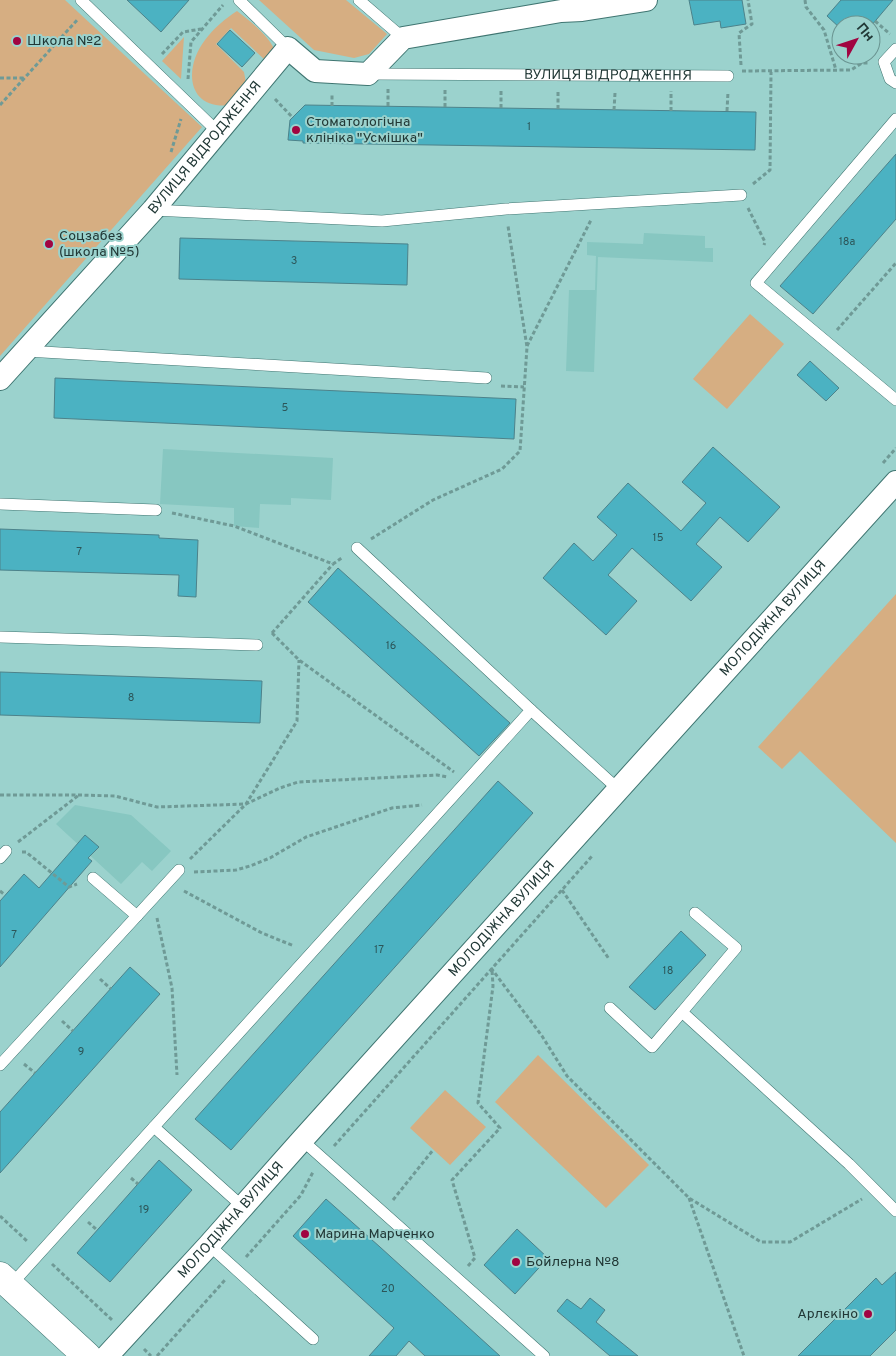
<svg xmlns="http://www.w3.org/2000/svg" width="896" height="1356" font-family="Overpass,sans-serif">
	<rect width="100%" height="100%" fill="#9bd2cd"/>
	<g fill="#87c7c1">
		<path d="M 644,233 L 705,236 L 705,248 L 713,248 L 713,262 L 598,257 L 594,372 L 566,371 L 569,290 L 595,290 L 596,256 L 587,255 L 587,242 L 643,244 Z"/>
		<path d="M 163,449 L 333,458 L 331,500 L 291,498 L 291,505 L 260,504 L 259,528 L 234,526 L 234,508 L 160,504 Z"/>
		<path d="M 75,805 L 131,815 L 171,851 L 152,871 L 142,862 L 121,884 L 56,824 Z"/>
	</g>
	<g fill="#d6ae82">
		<path d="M 0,0 L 65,0 L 202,127 L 0,356 Z"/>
		<path d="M 259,0 L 346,0 L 387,34 L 369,54 L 354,58 L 314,50 Z"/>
		<path d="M 237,11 C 249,20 272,38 275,52 L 266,61 L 231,28 L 216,44 L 244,72 L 246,83 L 232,105 C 187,111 183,69 205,40 C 213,29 226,18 237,11 Z"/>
		<path d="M 184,37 L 181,79 L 162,61 Z"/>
		<path d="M 750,314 L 784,344 L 727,409 L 693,379 Z"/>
		<path d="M 896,594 L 896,843 L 800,751 L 782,769 L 758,747 Z"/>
		<path d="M 538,1055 L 649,1165 L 606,1208 L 495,1102 Z"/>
		<path d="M 445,1090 L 486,1127 L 450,1165 L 410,1128 Z"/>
	</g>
	<g fill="#4bb2c2" stroke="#4d828a">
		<path d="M 127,0 L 189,0 L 161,32 Z"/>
		<path d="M 689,0 L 742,0 L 746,24 L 721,28 L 720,21 L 694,25 Z"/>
		<path d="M 841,0 L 893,0 L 871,26 L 841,25 L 841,29 L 827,16 Z"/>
		<path d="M 230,30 L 255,53 L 242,67 L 217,44 Z"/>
		<path d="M 305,105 L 756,112 L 755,150 L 303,143 L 303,141 L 288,140 L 290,120 Z"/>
		<path d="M 896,154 L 896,219 L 813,314 L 780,286 Z"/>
		<path d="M 180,238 L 408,244 L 407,285 L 179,279 Z"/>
		<path d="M 810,361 L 839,388 L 826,401 L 797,375 Z"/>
		<path d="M 55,378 L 516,399 L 514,439 L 54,418 Z"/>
		<path d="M 713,447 L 780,507 L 748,542 L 720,517 L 696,544 L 722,567 L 691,601 L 632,548 L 608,575 L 637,601 L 606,635 L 543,578 L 574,543 L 593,561 L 617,535 L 597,517 L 628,483 L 681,531 L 706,503 L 682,482 Z"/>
		<path d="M 0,529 L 159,535 L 159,538 L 198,540 L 196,597 L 178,596 L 179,575 L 0,570 Z"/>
		<path d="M 338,568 L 510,723 L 479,756 L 308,602 Z"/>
		<path d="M 0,672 L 262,681 L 260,723 L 0,715 Z"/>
		<path d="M 498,781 L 533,813 L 231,1150 L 195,1119 Z"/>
		<path d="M 85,835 L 99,847 L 88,858 L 92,861 L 0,967 L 0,901 L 24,874 L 39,888 Z"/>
		<path d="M 681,931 L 706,955 L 655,1010 L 629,987 Z"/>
		<path d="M 130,967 L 160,994 L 0,1173 L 0,1112 Z"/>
		<path d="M 159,1160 L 192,1190 L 110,1282 L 77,1253 Z"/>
		<path d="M 326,1199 L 380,1247 L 500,1356 L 425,1356 L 409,1341 L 396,1356 L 369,1356 L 394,1328 L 293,1236 Z"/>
		<path d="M 517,1229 L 548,1258 L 515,1294 L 484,1265 Z"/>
		<path d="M 896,1272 L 896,1330 L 870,1356 L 798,1356 L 876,1278 L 882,1285 Z"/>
		<path d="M 590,1298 L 605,1310 L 596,1322 L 638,1356 L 610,1356 L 557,1311 L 567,1299 L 581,1309 Z"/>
	</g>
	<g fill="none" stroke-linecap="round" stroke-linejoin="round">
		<defs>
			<g id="service">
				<path d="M 81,0 L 218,132"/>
				<path d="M 239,0 L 288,48"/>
				<path d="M 359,0 L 403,38"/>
				<path d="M 896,49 L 884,62 L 890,79 L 896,83"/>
				<path id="s1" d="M 370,74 L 728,76"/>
				<path d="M 896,119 L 756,283 L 896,400"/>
				<path d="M 153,210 L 382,221 L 506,209 L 741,195"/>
				<path d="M 26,351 L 486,378"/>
				<path d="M 0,504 L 156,510"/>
				<path d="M 0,637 L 257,645"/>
				<path d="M 531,710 L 618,789"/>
				<path d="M 0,858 L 6,851"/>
				<path d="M 93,878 L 137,916"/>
				<path d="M 695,913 L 736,948 L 682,1012 L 849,1164 L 896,1211"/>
				<path d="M 610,1008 L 652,1047 L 682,1012"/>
				<path d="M 0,1065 L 179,870"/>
				<path d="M 154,1127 L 243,1207"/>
				<path d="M 302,1140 L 544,1356"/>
				<path d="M 209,1245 L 313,1339"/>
				<path d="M 10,1286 L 531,710 L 357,548"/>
			</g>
			<g id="minor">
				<path id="s2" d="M 0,379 L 153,210 L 288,48 L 315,71 L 368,74 L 403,38 L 561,11 L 582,10 L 646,0"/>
				<path id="s3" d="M 107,1356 L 209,1245 L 302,1140 L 896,482"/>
			</g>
			<path id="secondary" d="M 0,1276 L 87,1356"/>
		</defs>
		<use href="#service" stroke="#3f7571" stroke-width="12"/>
		<use href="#minor" stroke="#3f7571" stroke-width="24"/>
		<use href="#secondary" stroke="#3f7571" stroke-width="29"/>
		<g stroke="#6f9a96" stroke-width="3" stroke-dasharray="4 2.5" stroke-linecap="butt">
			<path d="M 805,0 L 806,7 L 824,30 L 836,70"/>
			<path d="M 875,21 L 890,34"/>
			<path d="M 162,54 L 183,32 L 201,29"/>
			<path d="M 741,65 L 739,33 L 752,24 L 748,0"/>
			<path d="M 742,71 L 851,70 L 862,63 L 869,63"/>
			<path d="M 0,78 L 24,78"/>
			<path d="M 188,79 L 191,42 L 223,5"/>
			<path d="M 275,99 L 293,118"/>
			<path d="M 0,105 L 78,19"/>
			<path d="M 332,106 L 332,94"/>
			<path d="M 388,106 L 388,89"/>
			<path d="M 445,107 L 445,90"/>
			<path d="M 501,108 L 501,91"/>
			<path d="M 558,109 L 558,92"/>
			<path d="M 614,110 L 615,93"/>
			<path d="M 671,111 L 671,91"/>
			<path d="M 727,111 L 728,92"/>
			<path d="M 171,152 L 181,119"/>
			<path d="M 753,184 L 770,170 L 771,72"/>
			<path d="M 748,208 L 765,242 L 764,245"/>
			<path d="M 837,330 L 896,263"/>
			<path d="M 527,346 L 591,220"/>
			<path d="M 501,386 L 524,387"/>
			<path d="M 883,463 L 896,448"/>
			<path d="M 172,513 L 234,526 L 333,564 L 343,557"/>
			<path d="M 371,539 L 433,500 L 502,469 L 520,451 L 527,347 L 508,226"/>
			<path d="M 272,633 L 299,660 L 454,772"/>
			<path d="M 272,633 L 333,564"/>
			<path d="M 0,795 L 79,795 L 115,796 L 157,807 L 246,804 L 280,788 L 298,782 L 437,775 L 447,777"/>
			<path d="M 18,842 L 79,795"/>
			<path d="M 22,852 L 26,852 L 69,887 L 77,884"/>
			<path d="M 190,859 L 246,804 L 297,721 L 299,660"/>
			<path d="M 194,872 L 236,870 L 250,866 L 270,858 L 306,837 L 392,808 L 422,805"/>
			<path d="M 562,890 L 609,959"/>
			<path d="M 0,891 L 5,895"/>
			<path d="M 184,891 L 262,933 L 294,946"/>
			<path d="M 157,918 L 172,988 L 177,1075"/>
			<path d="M 491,968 L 542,1036 L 567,1076 L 689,1198 L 761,1242 L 790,1242 L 862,1199"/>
			<path d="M 100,979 L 111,989"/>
			<path d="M 62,1021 L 73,1031"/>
			<path d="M 24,1064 L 35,1073"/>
			<path d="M 334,1146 L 593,855"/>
			<path d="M 131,1178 L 138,1184"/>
			<path d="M 689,1198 L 744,1356"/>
			<path d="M 393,1200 L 433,1150"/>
			<path d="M 0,1216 L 27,1241"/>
			<path d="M 88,1222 L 97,1230"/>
			<path d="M 246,1257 L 301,1195 L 313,1172"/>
			<path d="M 52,1264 L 112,1320"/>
			<path d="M 468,1266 L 475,1258 L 452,1180 L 500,1128 L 478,1103 L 493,986 L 492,970"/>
			<path d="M 144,1349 L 151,1356"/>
			<path d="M 157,1356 L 225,1280"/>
		</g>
		<use href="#service" stroke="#fff" stroke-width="11"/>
		<use href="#minor" stroke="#fff" stroke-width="22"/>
		<use href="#secondary" stroke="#fff" stroke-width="28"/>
	</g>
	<g fill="#a10441" stroke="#9bd2cd" stroke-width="2">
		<circle cx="17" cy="41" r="5"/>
		<circle cx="296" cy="130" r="5"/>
		<circle cx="49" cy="244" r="5"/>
		<circle cx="305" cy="1234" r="5"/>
		<circle cx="516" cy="1262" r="5"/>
		<circle cx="868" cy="1314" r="5"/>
	</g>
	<g text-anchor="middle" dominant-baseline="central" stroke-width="4" stroke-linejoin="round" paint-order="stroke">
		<g font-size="11" fill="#2c5659">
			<text x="529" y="127">1</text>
			<text x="847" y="242">18а</text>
			<text x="294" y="261">3</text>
			<text x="285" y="408">5</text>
			<text x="658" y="538">15</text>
			<text x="79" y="552">7</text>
			<text x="391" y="646">16</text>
			<text x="131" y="698">8</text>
			<text x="14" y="935">7</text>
			<text x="379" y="950">17</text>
			<text x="668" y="971">18</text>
			<text x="81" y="1052">9</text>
			<text x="144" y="1210">19</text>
			<text x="388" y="1289">20</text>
		</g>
		<g font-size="14" fill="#213836" stroke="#9bd2cd" text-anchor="start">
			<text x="27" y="41">Школа №2</text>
			<text x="306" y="122">Стоматологічна<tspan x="306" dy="16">клініка "Усмішка"</tspan></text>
			<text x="59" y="236">Соцзабез<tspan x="59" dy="16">(школа №5)</tspan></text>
			<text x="315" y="1234">Марина Марченко</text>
			<text x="526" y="1262">Бойлерна №8</text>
			<text x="858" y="1314" text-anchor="end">Арлєкіно</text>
		</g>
		<g font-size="14" fill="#213836" stroke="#9bd2cd">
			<text stroke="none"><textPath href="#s1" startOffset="238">ВУЛИЦЯ ВІДРОДЖЕННЯ</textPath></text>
			<text stroke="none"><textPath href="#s2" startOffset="309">ВУЛИЦЯ ВІДРОДЖЕННЯ</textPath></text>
			<text stroke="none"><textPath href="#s3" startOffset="994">МОЛОДІЖНА ВУЛИЦЯ</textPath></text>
			<text stroke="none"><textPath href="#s3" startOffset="589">МОЛОДІЖНА ВУЛИЦЯ</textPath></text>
			<text stroke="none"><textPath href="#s3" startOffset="184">МОЛОДІЖНА ВУЛИЦЯ</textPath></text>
		</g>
	</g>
	<g transform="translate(856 40) rotate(50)"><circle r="24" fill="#9bd2cd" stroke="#6a9491"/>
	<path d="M0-4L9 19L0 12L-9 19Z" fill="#a10441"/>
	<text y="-8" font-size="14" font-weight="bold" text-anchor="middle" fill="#213836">Пн</text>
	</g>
</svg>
